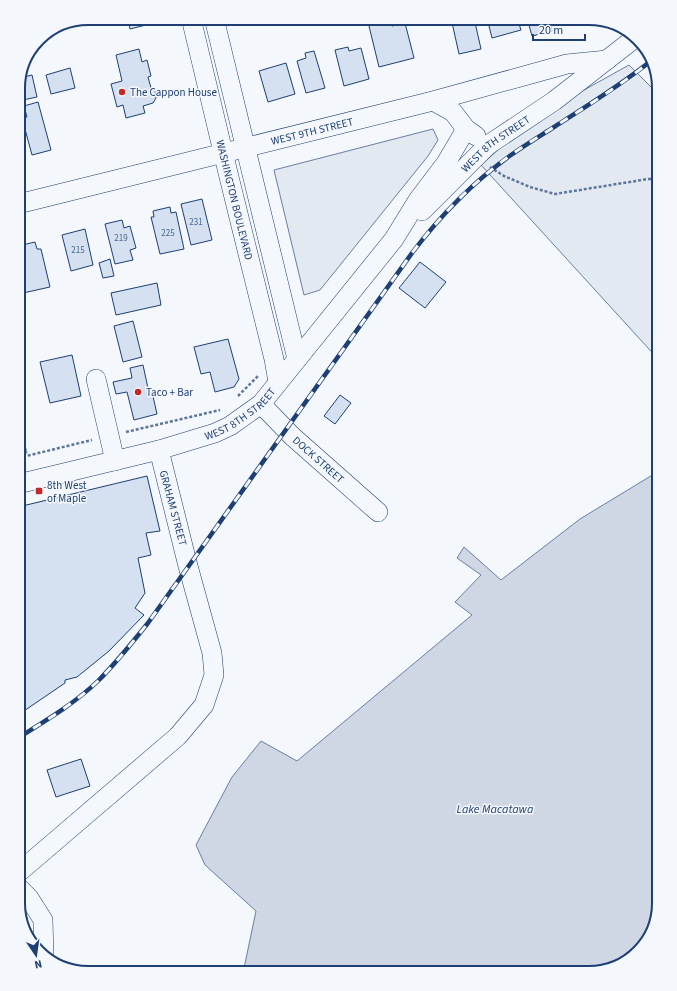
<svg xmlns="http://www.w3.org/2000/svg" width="677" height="991" font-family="'Source Sans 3',sans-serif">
	<rect width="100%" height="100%" fill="#f4f7fb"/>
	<g fill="#e3e9f0" stroke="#687fa3">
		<path d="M 629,65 L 659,95 L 659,360 L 481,165 L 515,135 L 568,99 Z"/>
		<path d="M 433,129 L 438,140 L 428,156 L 320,290 L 304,295 L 274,170 Z"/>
	</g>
	<path fill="#e3e8f0" stroke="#687fa3" d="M 18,417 L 27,453 L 18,455 Z"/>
	<path fill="#cfd7e4" stroke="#687fa3" d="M 659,471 L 659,904 L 650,938 L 624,964 L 590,973 L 243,973 L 256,911 L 205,865 L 196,845 L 232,777 L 261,741 L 297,761 L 472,615 L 455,602 L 481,575 L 457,558 L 464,547 L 501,580 L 580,519 Z"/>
	<g fill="#d5e0f0" stroke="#1d3f73">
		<path d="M 121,18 L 161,18 L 162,21 L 130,29 L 128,20 L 121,21 Z"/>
		<path d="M 382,18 L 390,18 L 392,26 L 405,23 L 414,58 L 379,67 L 368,22 Z"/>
		<path d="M 451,18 L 474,18 L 481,49 L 459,54 Z"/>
		<path d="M 487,18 L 517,18 L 521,30 L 492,38 Z"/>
		<path d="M 527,18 L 548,18 L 552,31 L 532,36 Z"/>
		<path d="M 564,18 L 582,18 L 565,22 Z"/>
		<path d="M 582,18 L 594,18 L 598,20 L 583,23 Z"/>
		<path d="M 348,47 L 349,51 L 361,48 L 369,79 L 344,86 L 335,50 Z"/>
		<path d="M 139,49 L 142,62 L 147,60 L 151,76 L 148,77 L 151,88 L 155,90 L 156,98 L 153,103 L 143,106 L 145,113 L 126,118 L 123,105 L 117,107 L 111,84 L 122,81 L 116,55 Z"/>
		<path d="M 314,51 L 325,88 L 306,93 L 297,61 L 306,58 L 305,53 Z"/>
		<path d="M 286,63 L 295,94 L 268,102 L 259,71 Z"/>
		<path d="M 70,68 L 75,88 L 51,94 L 46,75 Z"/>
		<path d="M 32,75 L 37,97 L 18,101 L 18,83 L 20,78 Z"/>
		<path d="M 38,102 L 51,150 L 32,155 L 22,118 L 27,117 L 24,106 Z"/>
		<path d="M 202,199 L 212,240 L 191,245 L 181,204 Z"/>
		<path d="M 170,207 L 171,213 L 176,212 L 184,249 L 160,254 L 151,217 L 154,217 L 153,211 Z"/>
		<path d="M 122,220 L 124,228 L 130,226 L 136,248 L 130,250 L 133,260 L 115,264 L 105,224 Z"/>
		<path d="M 85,229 L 93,265 L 71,271 L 62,235 Z"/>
		<path d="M 35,242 L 37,249 L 41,249 L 50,287 L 23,293 L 18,272 L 18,246 Z"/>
		<path d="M 110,259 L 114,276 L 103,278 L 99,263 Z"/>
		<path d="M 420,262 L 446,282 L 425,308 L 399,288 Z"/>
		<path d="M 157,283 L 161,305 L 116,315 L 111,293 Z"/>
		<path d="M 133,321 L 142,357 L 123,362 L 114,326 Z"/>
		<path d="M 228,339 L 239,379 L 234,387 L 215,392 L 210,372 L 201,374 L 194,347 Z"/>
		<path d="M 72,355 L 81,396 L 50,403 L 40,362 Z"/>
		<path d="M 143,365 L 149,393 L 152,392 L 157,414 L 134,420 L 127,392 L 116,394 L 113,382 L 132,378 L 130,368 Z"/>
		<path d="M 340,395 L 351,403 L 335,424 L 324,416 Z"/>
		<path d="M 147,476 L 160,531 L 146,533 L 151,555 L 138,558 L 145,593 L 135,608 L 144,615 L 109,651 L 77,677 L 65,680 L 65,683 L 18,715 L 18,507 Z"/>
		<path d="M 81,759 L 90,786 L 56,797 L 47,770 Z"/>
	</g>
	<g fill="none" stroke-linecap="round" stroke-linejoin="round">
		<defs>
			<g id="minor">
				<path id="s1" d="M 191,18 L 229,177 L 274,359 L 278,382"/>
				<path d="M 214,18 L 297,359"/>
				<path d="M 433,101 L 453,112 L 466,129 L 476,136"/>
				<path id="s2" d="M 18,204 L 433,101 L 567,64 L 607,60"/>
				<path id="s3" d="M 422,211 L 488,145 L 554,101 L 635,38"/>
				<path d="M 96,379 L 115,461"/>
				<path id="s4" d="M 261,404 L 292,436 L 378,512"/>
				<path id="s5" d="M 18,484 L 159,450 L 215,433 L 230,426 L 261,404 L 394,239 L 418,200 L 446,163 L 466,129"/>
				<path d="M 18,873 L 178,736 L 204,705 L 214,675 L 212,653 L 188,566 L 159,450"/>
				<path d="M 18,887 L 29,898 L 43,920 L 44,956"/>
			</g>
		</defs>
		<use href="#minor" stroke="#1d3f73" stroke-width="20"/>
		<g stroke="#5e769c" stroke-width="2.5" stroke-dasharray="3 2" stroke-linecap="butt">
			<path d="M 490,167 L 504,176 L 530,187 L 555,194 L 648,179 L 659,179"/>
			<path d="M 238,396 L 258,376"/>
			<path d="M 126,432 L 220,410"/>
			<path d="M 18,458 L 92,440"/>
		</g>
		<use href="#minor" stroke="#f4f7fb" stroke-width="19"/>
		<defs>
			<path id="rail" d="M 18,738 C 45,721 74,704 98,681 C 116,663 132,643 148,623 L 412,253 C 440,216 473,182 511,155 C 525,145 540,136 554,127 C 587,106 621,85 652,60"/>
		</defs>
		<use href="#rail" stroke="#1d3f73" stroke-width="4.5"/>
		<use href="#rail" stroke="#f4f7fb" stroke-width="3" stroke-dasharray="9" stroke-linecap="butt"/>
	</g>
	<g fill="#c62828" stroke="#f4f7fb" stroke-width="1.5">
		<circle cx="122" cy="92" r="4"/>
		<circle cx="138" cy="392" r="4"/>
		<rect x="35" y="487" width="8" height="8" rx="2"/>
	</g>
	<g text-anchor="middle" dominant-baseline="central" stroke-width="3" stroke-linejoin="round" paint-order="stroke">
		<g font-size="9" fill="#4b6792">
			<text x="196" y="222">231</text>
			<text x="168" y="233">225</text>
			<text x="121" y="238">219</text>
			<text x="78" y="250">215</text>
		</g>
		<g font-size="11" fill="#1d3f73" stroke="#f4f7fb" text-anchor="start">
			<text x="130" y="92">The Cappon House</text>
			<text x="146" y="392">Taco + Bar</text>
			<text x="47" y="485">8th West<tspan x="47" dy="13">of Maple</tspan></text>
		</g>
		<g font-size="11" fill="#1d3f73" stroke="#f4f7fb">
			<text stroke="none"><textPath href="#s2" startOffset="303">WEST 9TH STREET</textPath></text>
			<text stroke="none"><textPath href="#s3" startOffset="100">WEST 8TH STREET</textPath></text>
			<text stroke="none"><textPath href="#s1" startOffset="187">WASHINGTON BOULEVARD</textPath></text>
			<text stroke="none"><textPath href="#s5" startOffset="235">WEST 8TH STREET</textPath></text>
			<text stroke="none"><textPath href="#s4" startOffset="80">DOCK STREET</textPath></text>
			<text transform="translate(173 508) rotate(75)">GRAHAM STREET</text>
		</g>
		<g font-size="12" font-style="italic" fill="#1d3f73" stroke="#f4f7fb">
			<text x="495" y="809">Lake Macatawa</text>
		</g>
	</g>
	<path d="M0 0H677V991H0ZM88 25H589A63 63 0 0 1 652 88V903A63 63 0 0 1 589 966H88A63 63 0 0 1 25 903V88A63 63 0 0 1 88 25Z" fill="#f4f7fb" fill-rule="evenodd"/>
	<path fill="none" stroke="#1d3f73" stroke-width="2" d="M88 25H589A63 63 0 0 1 652 88V903A63 63 0 0 1 589 966H88A63 63 0 0 1 25 903V88A63 63 0 0 1 88 25Z"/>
	<g transform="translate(36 955) rotate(167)" stroke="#f4f7fb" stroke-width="3" paint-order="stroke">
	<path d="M0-3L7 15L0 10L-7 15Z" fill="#1d3f73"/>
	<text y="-6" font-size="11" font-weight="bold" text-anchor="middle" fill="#1d3f73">N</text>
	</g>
	<path d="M533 34v6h52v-6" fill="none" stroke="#1d3f73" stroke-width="2"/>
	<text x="539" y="34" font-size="12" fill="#1d3f73" stroke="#f4f7fb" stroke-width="3" paint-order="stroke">20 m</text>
</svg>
